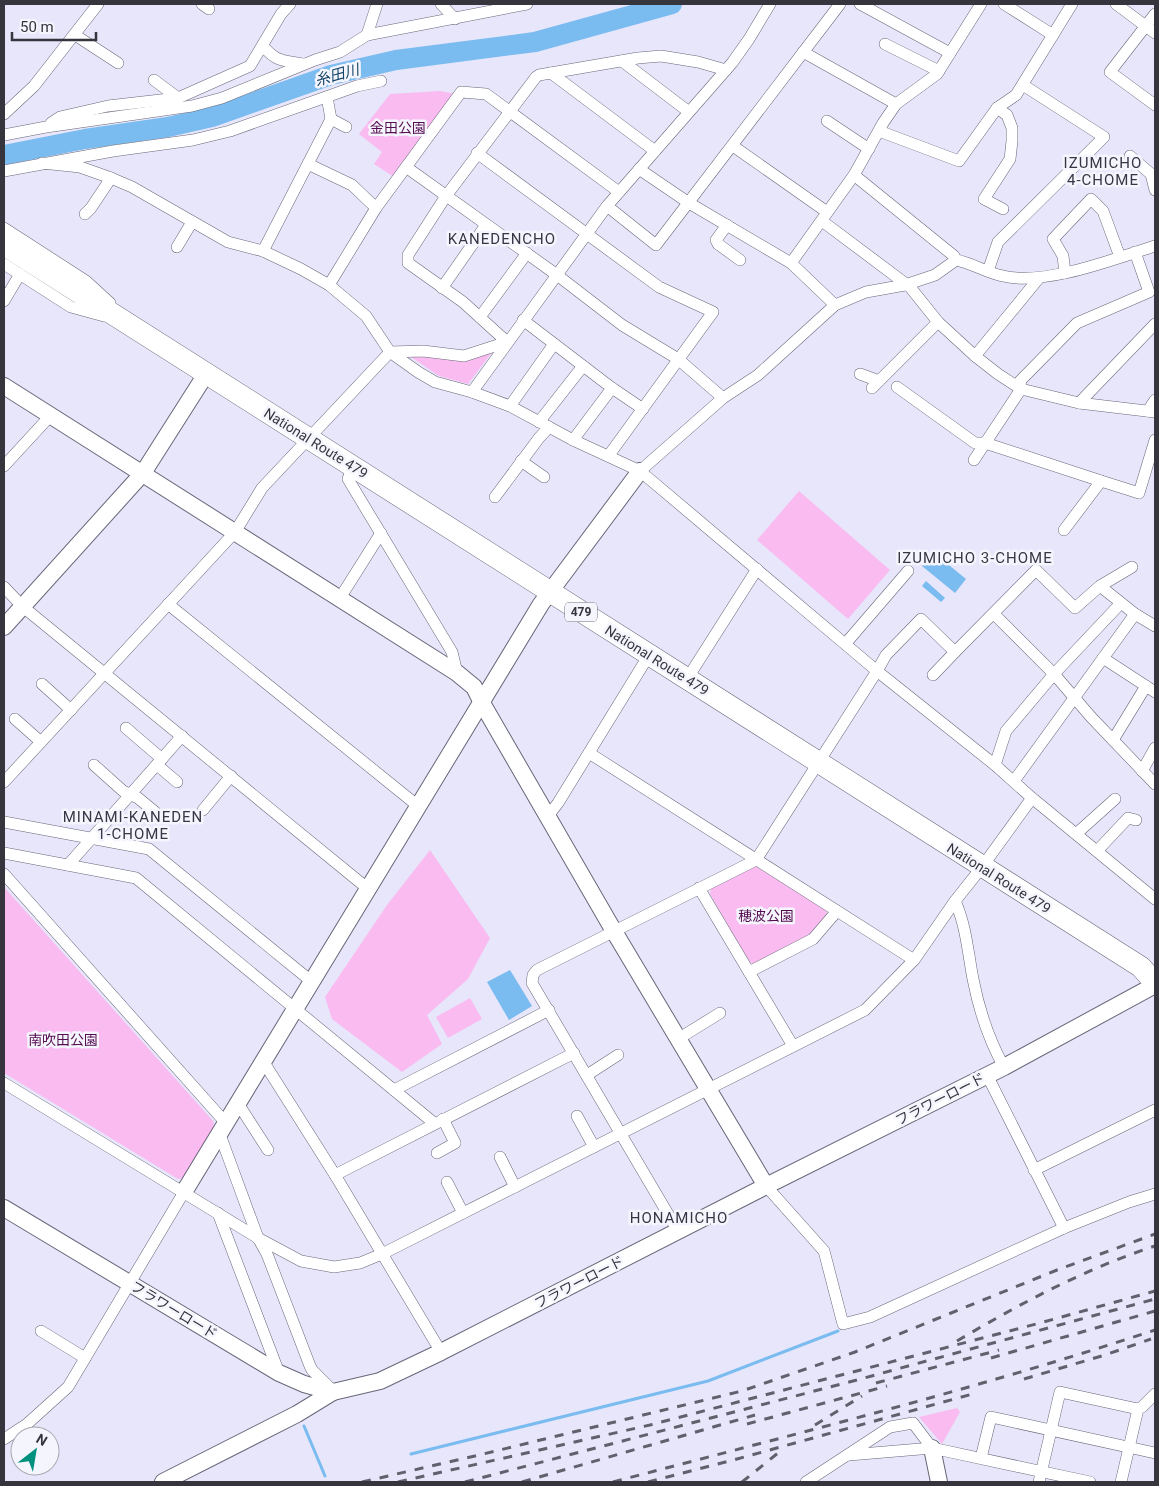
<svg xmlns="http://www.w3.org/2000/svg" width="1159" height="1486" font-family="Roboto,'Noto Sans JP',sans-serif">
	<rect width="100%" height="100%" fill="#e7e6fb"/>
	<g fill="#fabbf1">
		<path d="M 440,91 L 456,94 L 394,177 L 374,164 L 382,152 L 359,134 L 390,94 Z"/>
		<path d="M 493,351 L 468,384 L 439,376 L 408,355 Z"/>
		<path d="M 799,491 L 890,570 L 848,619 L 757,540 Z"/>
		<path d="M 430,850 L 490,938 L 468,979 L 427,1015 L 442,1044 L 402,1072 L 332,1019 L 325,997 L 387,905 Z"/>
		<path d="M 755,866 L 826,909 L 827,916 L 810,936 L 755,965 L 748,961 L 710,894 L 711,888 Z"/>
		<path d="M 4,887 L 214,1122 L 213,1128 L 184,1178 L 178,1179 L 4,1073 Z"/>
		<path d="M 470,998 L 482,1019 L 448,1038 L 436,1017 Z"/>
		<path d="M 957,1408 L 960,1412 L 942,1444 L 919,1417 Z"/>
	</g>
	<g fill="#7abbf0">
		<path d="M 933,552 L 966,579 L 955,593 L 922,566 Z"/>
		<path d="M 926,581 L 945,598 L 941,602 L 922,586 Z"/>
		<path d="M 510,970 L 532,1006 L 509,1020 L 487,982 Z"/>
	</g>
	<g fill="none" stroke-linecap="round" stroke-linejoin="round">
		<g stroke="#7abbf0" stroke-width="3">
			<path d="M 304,1426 L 325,1476"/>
			<path d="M 411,1454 L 708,1381 L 838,1331"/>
		</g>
		<path stroke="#7abbf0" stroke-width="20" d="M 4,155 L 85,139 L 168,127 L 212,117 L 331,75 L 396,60 L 535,42 L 672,4"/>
		<defs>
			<g id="street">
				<path d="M 202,4 L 209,9"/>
				<path d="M 441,4 L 455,19"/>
				<path d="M 860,4 L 950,53"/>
				<path d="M 1004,4 L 1053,35"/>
				<path d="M 1116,4 L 1155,33"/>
				<path d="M 1155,14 L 1110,72 L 1155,105"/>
				<path d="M 75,35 L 118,63"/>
				<path d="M 367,35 L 377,4"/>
				<path d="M 885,44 L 939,71"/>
				<path d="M 263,46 C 277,63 284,60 303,64"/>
				<path d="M 803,52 L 896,104"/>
				<path d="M 622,61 L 689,112"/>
				<path d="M 551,73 L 655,151"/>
				<path d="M 154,80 L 178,98"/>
				<path d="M 997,108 L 1007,115 L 1012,128 L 1012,141 L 1010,159 L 984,199 L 1003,209"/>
				<path d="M 4,114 L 34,86 L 98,4"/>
				<path d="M 331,119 L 346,127"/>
				<path d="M 827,121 L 869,149"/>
				<path d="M 51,123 L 60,117 L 108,106 L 178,98 L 250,66 L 281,14 L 290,4"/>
				<path d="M 879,131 L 959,161 L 997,108 L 1016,95 L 1072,4"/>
				<path d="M 4,135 L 46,127 L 192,106 L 222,98 L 315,60 L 340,52 L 367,35 L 527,4"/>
				<path d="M 733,146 L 827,212"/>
				<path d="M 477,153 L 659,287 L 713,312 L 609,455"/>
				<path d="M 1130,156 L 1151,174 L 1155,174"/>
				<path d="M 42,163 L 80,167 L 111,178 L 132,187 L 228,242 L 263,251 L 301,269 L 329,285 L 366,316 L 390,352 L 418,372 L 435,382 L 472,392 L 510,406 L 573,440 L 640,471 L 877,671 L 995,765 L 1032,798 L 1155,899"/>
				<path d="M 308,164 L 352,185 L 376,208"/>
				<path d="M 406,167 L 557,275 L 622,325 L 678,359 L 723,398"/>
				<path d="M 639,169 L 689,203 L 791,263 L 835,305"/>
				<path d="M 4,171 L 113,151 L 193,140 L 230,131 L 357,86 L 381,81"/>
				<path d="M 1151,174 L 1155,190"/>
				<path d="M 854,175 L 954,256 L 956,260 C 972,263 987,273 1003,276 C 1045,286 1114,259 1155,246"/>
				<path d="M 607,206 L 656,245 L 840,4"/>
				<path d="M 85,214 L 91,208 L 111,178"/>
				<path d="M 822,221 L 910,287 L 938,322 L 975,356 L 998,374 L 1021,389 L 1079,403 L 1155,412"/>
				<path d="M 727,225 L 716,240 L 718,244 L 740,260"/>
				<path d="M 4,228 L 86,281 L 110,303"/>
				<path d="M 177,247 L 192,222"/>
				<path d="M 263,251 L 331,119 L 327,97"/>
				<path d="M 791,263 L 854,175 L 883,123 L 896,104 L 937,74 L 981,4"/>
				<path d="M 4,264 L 71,307 L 104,316"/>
				<path d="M 988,271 L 998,242 L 1104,137 L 1023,85"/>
				<path d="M 1065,273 L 1063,256 L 1053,239 L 1091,199 L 1103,211 L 1120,257"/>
				<path d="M 329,285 L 376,208 L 461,92 L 486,94 L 619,192"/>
				<path d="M 442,288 L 486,225"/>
				<path d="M 4,301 L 20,274"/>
				<path d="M 480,317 L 527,253"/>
				<path d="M 523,320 L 612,388 L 643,409"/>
				<path d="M 975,356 L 1039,278"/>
				<path d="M 860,374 L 879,381"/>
				<path d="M 897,387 L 975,443 L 985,443 L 1101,481"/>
				<path d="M 872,388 L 938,322"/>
				<path d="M 472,392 L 607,206 L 732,63 L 749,39 L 770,4"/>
				<path d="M 1079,403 L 1155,324"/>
				<path d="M 510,406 L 554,344"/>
				<path d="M 1148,411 L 1155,400"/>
				<path d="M 539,422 L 583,366"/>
				<path d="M 573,440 L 612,388"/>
				<path d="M 974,460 L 1021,389 L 1020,381 L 1077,323 L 1149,292 L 1135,252"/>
				<path d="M 521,461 L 544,477"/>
				<path d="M 4,466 L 51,415"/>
				<path d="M 353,466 L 348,479 L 452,652 L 457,673"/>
				<path d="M 640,471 L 723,398 L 758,375 L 835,305 L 866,292 L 905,285 L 935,275 L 956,260"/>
				<path d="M 495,497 L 539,438 L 549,427"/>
				<path d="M 1064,530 L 1101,481 L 1139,493 L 1155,440"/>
				<path d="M 1100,586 L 1135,614 L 1155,626"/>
				<path d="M 4,587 L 22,606 L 367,888"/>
				<path d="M 340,598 L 381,533"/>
				<path d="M 168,604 L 418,806"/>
				<path d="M 994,614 L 1054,674 L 1091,717 L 1155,784"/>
				<path d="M 846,643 L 908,571"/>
				<path d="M 1103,658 L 1155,692"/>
				<path d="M 933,675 L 955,652"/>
				<path d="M 687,679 L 757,569"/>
				<path d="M 42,684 L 71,710"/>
				<path d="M 15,719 L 41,742"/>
				<path d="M 126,728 L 162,759"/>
				<path d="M 1113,740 L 1146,686"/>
				<path d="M 589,753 L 914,960"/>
				<path d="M 94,765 L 123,791 L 138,798 L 155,812"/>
				<path d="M 157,765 L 177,782"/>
				<path d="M 995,765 L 1006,731 L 1054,674 L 1121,603"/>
				<path d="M 1142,771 L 1155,748"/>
				<path d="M 1014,781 L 1135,614"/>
				<path d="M 4,782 L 235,532 L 262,488 L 390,352 L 423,351 L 464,356 L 507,342 L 463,302 L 408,263 L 408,255 L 446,196 L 536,77 L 539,75 L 638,58 L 661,56 L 698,62 L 726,70"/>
				<path d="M 203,810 L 231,776"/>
				<path d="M 548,816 L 558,803 L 649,655"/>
				<path d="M 4,822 L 149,849 L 311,981"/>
				<path d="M 1076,834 L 1115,799"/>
				<path d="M 1097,851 L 1128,818 L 1136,820"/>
				<path d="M 4,853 L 136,878 L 434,1123"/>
				<path d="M 68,865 L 182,736"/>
				<path d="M 4,874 L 225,1122"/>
				<path d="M 699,888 L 793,1046"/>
				<path d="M 955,901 C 966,925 968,953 973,979 C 979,1010 989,1040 1004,1067"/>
				<path d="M 749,972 L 813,939 L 837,911"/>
				<path d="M 678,1039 L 720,1013"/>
				<path d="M 263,1061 L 335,1175 L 441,1352"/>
				<path d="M 587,1075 L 618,1055"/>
				<path d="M 987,1075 L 1064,1228"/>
				<path d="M 4,1083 L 258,1238 L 301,1261 L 334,1267 L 360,1263 L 382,1254 L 865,1010 L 914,960 L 955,901 L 982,867 L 1032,798"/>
				<path d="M 394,1090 L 549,1010"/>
				<path d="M 237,1102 L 268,1150"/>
				<path d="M 577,1116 L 594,1147"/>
				<path d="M 219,1132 L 258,1238 L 267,1254 L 310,1366 L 312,1370 L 332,1390"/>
				<path d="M 437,1153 L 455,1143 L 443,1119"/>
				<path d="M 500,1157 L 515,1187"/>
				<path d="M 1034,1170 L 1155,1110"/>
				<path d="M 335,1175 L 574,1053"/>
				<path d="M 447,1182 L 463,1213"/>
				<path d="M 766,1186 L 824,1251 L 843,1324 L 870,1317 L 1064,1228 L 1129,1202 L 1155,1194"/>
				<path d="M 218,1213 L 279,1373"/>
				<path d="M 678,1231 L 532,983 L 533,975 L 537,970 L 756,860 L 877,671 L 886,655 L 921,619 L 955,652 L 1036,570 L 1075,608 L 1100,586 L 1132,567"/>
				<path d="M 41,1331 L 85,1358"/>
				<path d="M 4,1439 L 27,1424 L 68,1387 L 184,1192"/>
				<path d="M 849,1455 L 932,1448 L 1090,1482"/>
				<path d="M 981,1458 L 991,1417 L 1155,1453"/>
				<path d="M 806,1482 L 890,1427 L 913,1423 L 932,1448"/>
				<path d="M 1039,1482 L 1060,1392 L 1138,1409"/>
				<path d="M 1121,1482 L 1138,1409 L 1142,1407 L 1155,1394"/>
			</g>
			<g id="secondary">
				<path d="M 4,386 L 457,673 L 474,687 L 482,703 L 615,933 L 766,1186"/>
				<path d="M 4,627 L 143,473 L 206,374"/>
				<path d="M 184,1192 L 541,604 L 640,471"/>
				<path d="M 4,1208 L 279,1373 L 304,1384 L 333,1392 L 380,1381 L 441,1352 L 766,1186 L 1004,1067 L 1155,985"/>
				<path d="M 932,1448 L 939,1482"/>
				<path d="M 163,1482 L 297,1414 L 333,1392"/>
			</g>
			<path id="highway" d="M 4,245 L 1141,967 L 1155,983"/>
		</defs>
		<use href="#street" stroke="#686779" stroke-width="12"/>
		<use href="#secondary" stroke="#686779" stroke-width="18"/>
		<use href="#highway" stroke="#686779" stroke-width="22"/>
		<use href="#street" stroke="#fff" stroke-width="11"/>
		<use href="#secondary" stroke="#fff" stroke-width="16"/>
		<use href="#highway" stroke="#fff" stroke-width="21"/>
		<g stroke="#61606c" stroke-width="3" stroke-dasharray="9 9" stroke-linecap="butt">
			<path d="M 957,1341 C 1021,1303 1085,1269 1155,1246"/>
			<path d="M 991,1358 L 1155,1311"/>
			<path d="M 1024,1379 L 1105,1355 L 1151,1339"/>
			<path d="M 876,1383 L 999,1350"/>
			<path d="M 747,1424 L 887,1386"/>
			<path d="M 815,1425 L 862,1396"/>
			<path d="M 362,1482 L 479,1455 L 742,1391 L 855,1352 L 1057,1270 L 1155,1234"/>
			<path d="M 398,1482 L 650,1425 L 1040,1323 L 1155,1291"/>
			<path d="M 465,1482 L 853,1381 L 1155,1299"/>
			<path d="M 522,1482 L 755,1415"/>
			<path d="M 613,1482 C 795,1434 977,1389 1155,1330"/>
			<path d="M 648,1482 L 737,1459 L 976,1393"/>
			<path d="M 742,1482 L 783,1449"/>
		</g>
	</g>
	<g text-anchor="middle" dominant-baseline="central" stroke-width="5" stroke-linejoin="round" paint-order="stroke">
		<rect fill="#f5f5fd" stroke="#6f6f77" stroke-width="1" x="565" y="602.5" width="32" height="19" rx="4"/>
		<g font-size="12" font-weight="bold" fill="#36353e">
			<text x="581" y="612">479</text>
		</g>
		<g font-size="14" fill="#550c50" stroke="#f5f5fd">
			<text x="398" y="128">金田公園</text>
			<text x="766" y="916">穂波公園</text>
			<text x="63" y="1040">南吹田公園</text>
		</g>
		<g font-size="14" fill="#36353e" stroke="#f5f5fd">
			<text transform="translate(316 443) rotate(32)">National Route 479</text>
			<text transform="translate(657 660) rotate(32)">National Route 479</text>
			<text transform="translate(999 878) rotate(32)">National Route 479</text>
			<text transform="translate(940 1099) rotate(-27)">フラワーロード</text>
			<text transform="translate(579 1282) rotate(-27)">フラワーロード</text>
			<text transform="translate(174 1310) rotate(31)">フラワーロード</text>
		</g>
		<g font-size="15" font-style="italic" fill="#134467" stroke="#f5f5fd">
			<text transform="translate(337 75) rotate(-15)">糸田川</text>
		</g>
		<g font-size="15" letter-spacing="1" fill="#373646" stroke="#f5f5fd">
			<text x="1103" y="163">IZUMICHO<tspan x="1103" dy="17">4-CHOME</tspan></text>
			<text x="502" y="239">KANEDENCHO</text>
			<text x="975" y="558">IZUMICHO 3-CHOME</text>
			<text x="133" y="817">MINAMI-KANEDEN<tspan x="133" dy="17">1-CHOME</tspan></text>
			<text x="679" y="1218">HONAMICHO</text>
		</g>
	</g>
	<rect width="1159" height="1486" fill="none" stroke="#36353e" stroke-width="10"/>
	<g transform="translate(35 1451) rotate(31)"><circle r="24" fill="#f5f5fd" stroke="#a9a8b1"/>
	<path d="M0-4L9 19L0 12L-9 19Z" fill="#00917e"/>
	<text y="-8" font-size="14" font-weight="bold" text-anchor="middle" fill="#36353e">N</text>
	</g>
	<path d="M12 32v8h84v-8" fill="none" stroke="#36353e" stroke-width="2.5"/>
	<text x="20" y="32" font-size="15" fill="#36353e" stroke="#f5f5fd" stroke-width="4" paint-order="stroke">50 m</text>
</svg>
